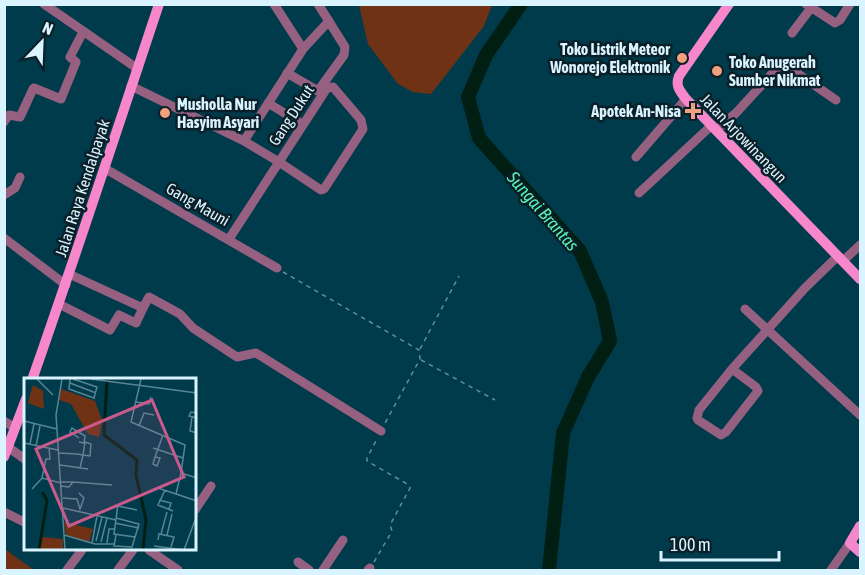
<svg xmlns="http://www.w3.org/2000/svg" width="865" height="575" font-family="'Asap Condensed',sans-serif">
	<rect width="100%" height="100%" fill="#003b4c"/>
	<g fill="#703214">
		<path d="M 359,5 L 359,4 L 492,5 L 484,26 L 431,94 L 413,92 L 398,84 L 368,44 Z"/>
		<path d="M 4,550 L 6,550 L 34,570 L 5,570 Z"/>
	</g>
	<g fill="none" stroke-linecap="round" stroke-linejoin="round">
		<path stroke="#001f12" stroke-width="14" d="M 521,4 L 486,55 L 468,97 L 479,138 L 580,251 L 602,302 L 610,341 L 588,377 L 563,433 L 549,570"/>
		<g stroke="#608d9b" stroke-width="1.5" stroke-dasharray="4.5 4.5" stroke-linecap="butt">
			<path d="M 283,272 L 419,350 L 420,359 L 384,425"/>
			<path d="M 420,349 L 459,276"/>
			<path d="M 421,360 L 495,400"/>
			<path d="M 374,562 L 392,531 L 390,525 L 410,488 L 409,485 L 367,461 L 367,458 L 377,439"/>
		</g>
		<g stroke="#966080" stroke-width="9">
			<path d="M 44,4 L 138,69"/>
			<path d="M 274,4 L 303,49"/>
			<path d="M 806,4 L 835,23 L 840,20 L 850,4"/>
			<path d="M 792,33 L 814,4"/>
			<path d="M 287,73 L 318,91 L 344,55 L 345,47 L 318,4"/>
			<path d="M 131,86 L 244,141 L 279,162 L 321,190 L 324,189 L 363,129 L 361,120 L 333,87 L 327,88 L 229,239"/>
			<path d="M 268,103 L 299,122"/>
			<path d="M 4,122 L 9,115 L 20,117 L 33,89 L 34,88 L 61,99 L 76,62 L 70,57 L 83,32"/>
			<path d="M 716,130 L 736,113 L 780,65 L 784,65 L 791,69 L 836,100"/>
			<path d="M 244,141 L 303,49 L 329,21"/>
			<path d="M 636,157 L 686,99"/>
			<path d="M 104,168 L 277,268"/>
			<path d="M 639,193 L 712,125"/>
			<path d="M 4,195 L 15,188 L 20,177"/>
			<path d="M 4,238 L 66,285"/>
			<path d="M 843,261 L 860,245"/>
			<path d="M 59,304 L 110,330 L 119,315 L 136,323 L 143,308 L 69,274"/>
			<path d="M 143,308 L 149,297 L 180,314 L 193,328 L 237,357 L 256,353 L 381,431"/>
			<path d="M 745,309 L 860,415"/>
			<path d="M 732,369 L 756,387 L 758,391 L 726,432 L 721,435 L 698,420 L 697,418 L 699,410 L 732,369 L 805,288 L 838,256"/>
			<path d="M 4,421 L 15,428"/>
			<path d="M 8,447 L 26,460"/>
			<path d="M 195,510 L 211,486"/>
			<path d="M 4,512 L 26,523"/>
			<path d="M 149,550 L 178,570"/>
			<path d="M 298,562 L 309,570"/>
			<path d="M 67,570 L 82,550"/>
			<path d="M 118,570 L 133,550"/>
			<path d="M 323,570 L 343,540"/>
			<path d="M 368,570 L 370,568"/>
			<path d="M 831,570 L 850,543"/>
		</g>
		<g stroke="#f687cb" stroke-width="10">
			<path d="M 729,4 L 679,76 C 675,86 680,91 686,99 L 860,279"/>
			<path d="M 32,380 C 76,255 117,130 159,4"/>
			<path d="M 4,457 L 26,399"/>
			<path d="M 860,526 L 850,543 L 860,552"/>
		</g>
	</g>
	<g fill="#f2a17e" stroke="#0a1f27" stroke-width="2">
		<circle cx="682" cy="58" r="6"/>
		<circle cx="717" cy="71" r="6"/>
		<path d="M690 102h6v6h6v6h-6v6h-6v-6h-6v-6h6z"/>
		<circle cx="165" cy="113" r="6"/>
	</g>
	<g text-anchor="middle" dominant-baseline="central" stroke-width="5" stroke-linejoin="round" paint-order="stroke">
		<g font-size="16" font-weight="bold" fill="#daf4ff" stroke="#0a1f27" text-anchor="end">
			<text x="670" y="49">Toko Listrik Meteor<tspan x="670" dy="18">Wonorejo Elektronik</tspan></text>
			<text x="729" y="62" text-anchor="start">Toko Anugerah<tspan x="729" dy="18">Sumber Nikmat</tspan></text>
			<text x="177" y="104" text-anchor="start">Musholla Nur<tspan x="177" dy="18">Hasyim Asyari</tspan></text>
			<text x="681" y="111">Apotek An-Nisa</text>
		</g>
		<g font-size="16" fill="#daf4ff" stroke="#0a1f27">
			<text transform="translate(291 115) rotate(-57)">Gang Dukut</text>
			<text transform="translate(744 138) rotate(46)">Jalan Arjowinangun</text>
			<text transform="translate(82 188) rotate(-72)">Jalan Raya Kendalpayak</text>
			<text transform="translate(198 204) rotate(30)">Gang Mauni</text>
		</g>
		<g font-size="18" font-style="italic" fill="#58f1b5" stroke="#0a1f27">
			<text transform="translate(543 211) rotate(49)">Sungai Brantas</text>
		</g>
	</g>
	<g transform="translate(24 378)">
		<rect width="172" height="172" fill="#003b4c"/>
		<path d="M 9,7 L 19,13 L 20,31 L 4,25 ZM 37,11 L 71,23 L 78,42 L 75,59 L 64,56 L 47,26 L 35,22 ZM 40,144 L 69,151 L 65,164 L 42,157 ZM 18,159 L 39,161 L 39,172 L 15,172 Z" fill="#703214"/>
		<path fill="none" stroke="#001f12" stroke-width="3" d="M 83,1 L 80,57 L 113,82 L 112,97 L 122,142 L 119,172M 15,172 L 23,122 L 18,114"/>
		<path fill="none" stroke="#578594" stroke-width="1.5" d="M 13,1 L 29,17M 38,1 L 32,37 L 41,172M 46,1 L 45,11 L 70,20 L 73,9 L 49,1M 67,1 L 173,15M 117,1 L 107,44 L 161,67 L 157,95 L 173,100M 46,5 L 72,15M 112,24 L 125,26 L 127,19M 173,35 L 167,34 L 165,38 L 173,40M 168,39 L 166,53 L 173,55M 0,43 L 33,51M 115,48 L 120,35 L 130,37M 55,64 L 60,65 L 61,58 L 48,50 L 46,54 L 55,60M 0,65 L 34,72M 6,66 L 10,46M 12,68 L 16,48M 129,70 L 159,80M 35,75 L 53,76 L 59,77 L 66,78 L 67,66 L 61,64 L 59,77 L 56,90M 131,79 L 136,80 L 133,88 L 129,86 L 131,79 L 139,57M 36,87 L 64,91M 18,100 L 22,81 L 26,81 L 25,70M 37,104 L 49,104 L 45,109 L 37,108M 49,104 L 88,107M 134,110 L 173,123M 8,111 L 18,100 L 37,105M 141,112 L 134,127 L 149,133M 152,116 L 157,95M 39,120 L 53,121 L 56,131 L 60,120 L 55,115M 135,122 L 147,125 L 145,131M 94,126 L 90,156 L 111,159M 94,128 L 113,132M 39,130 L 92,142M 91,145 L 115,150M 137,156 L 143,134M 40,157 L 71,166 L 90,166M 92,157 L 90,168 L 108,169 L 115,146 L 92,140M 143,157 L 148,136M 134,162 L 135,156 L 150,159 L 147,169M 72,163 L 78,139M 77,164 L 83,140M 68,165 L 73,138M 83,165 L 85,151 L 90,151M 130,168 L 160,172M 160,172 L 173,137"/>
		<path fill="#c95a8c" fill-opacity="0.15" stroke="#c95a8c" stroke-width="3" d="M 128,22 L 160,99 L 45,148 L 12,71 Z"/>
		<rect width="172" height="172" fill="none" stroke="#daf4ff" stroke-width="3"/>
	</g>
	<rect width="865" height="575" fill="none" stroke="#daf4ff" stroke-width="12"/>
	<g transform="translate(42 42) rotate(23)" stroke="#0a1f27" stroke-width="4.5" paint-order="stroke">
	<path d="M0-4.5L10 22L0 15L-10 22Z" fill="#daf4ff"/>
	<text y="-9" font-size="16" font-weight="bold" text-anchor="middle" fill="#daf4ff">N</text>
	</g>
	<path d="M661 551v9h118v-9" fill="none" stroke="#daf4ff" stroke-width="3"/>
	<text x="670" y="551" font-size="18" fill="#daf4ff" stroke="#0a1f27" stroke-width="4.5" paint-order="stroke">100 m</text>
</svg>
